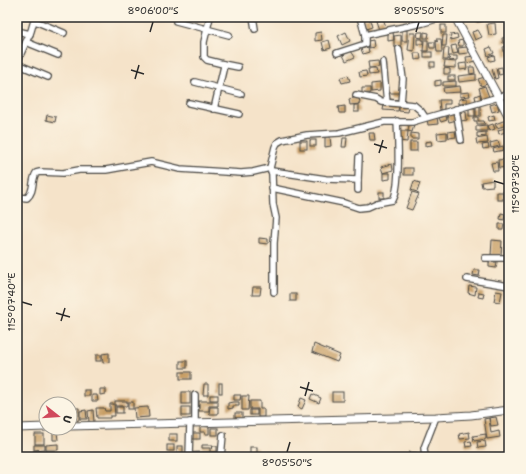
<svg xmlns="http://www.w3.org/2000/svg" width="526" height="474" font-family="'Shantell Sans',sans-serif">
	<rect width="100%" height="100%" fill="#fcf5e5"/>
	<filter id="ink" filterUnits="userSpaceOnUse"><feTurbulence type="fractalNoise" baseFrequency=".025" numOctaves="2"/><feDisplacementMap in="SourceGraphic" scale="8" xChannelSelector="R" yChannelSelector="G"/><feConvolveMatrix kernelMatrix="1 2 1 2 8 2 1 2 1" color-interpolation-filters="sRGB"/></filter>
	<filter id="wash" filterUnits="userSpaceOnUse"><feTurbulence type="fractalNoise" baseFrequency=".012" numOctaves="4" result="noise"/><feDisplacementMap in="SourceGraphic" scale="16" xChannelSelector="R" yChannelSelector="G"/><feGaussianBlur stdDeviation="0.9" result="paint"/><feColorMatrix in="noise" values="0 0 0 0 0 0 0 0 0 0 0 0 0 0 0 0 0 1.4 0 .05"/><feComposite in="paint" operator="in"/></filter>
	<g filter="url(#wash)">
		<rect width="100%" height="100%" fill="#f5e3c9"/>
		<g id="blocks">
			<g fill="#c79e65">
				<path d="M 369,17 L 372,27 L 366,29 L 363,19 Z"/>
				<path d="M 476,17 L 483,17 L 483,21 L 477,22 Z"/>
				<path d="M 383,18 L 386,27 L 379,30 L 376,21 Z"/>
				<path d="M 495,23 L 496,34 L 489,35 L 487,24 Z"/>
				<rect x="441" y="25" width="5" height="8"/>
				<rect x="402" y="30" width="5" height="11"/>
				<path d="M 478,30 L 482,37 L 475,40 L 472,32 Z"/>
				<path d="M 321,32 L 322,40 L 315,41 L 315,33 Z"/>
				<path d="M 346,32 L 350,41 L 342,45 L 338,36 Z"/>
				<path d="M 388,32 L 393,32 L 394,40 L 388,41 Z"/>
				<path d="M 418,32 L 423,32 L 422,38 L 417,37 Z"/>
				<path d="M 424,32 L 429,33 L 428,38 L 424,38 Z"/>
				<path d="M 410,33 L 415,33 L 414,51 L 408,50 Z"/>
				<path d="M 457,34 L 458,38 L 451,40 L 450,35 Z"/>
				<path d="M 401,35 L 401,47 L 394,47 L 394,36 Z"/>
				<path d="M 443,35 L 447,35 L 446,46 L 442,46 Z"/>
				<path d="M 509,37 L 509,42 L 503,43 L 502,38 Z"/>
				<rect x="417" y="39" width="6" height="5"/>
				<path d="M 436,39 L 441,39 L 442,52 L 437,52 L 436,42 L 438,41 L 436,41 Z"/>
				<path d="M 329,40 L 331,48 L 324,50 L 322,42 Z"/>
				<path d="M 373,40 L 374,47 L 369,48 L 368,41 Z"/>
				<path d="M 424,40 L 428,40 L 428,51 L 423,51 Z"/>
				<path d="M 463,40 L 463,46 L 459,46 L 458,41 Z"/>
				<path d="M 429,42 L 435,42 L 435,48 L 430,48 Z"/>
				<path d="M 456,45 L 458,53 L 453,54 L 451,46 Z"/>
				<path d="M 509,46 L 509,55 L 505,56 L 503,47 Z"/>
				<path d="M 368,47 L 369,52 L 363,54 L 361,49 Z"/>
				<path d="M 467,47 L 468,53 L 459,54 L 458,48 Z"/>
				<path d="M 491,47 L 494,53 L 488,56 L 486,49 Z"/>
				<path d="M 444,48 L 449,48 L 448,60 L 443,60 Z"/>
				<path d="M 351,51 L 355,57 L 346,61 L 343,55 Z"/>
				<rect x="424" y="52" width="8" height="5"/>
				<path d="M 414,53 L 420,53 L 421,59 L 415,60 Z"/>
				<path d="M 494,55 L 495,60 L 490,61 L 488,57 Z"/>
				<path d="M 449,56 L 457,56 L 457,60 L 450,61 Z"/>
				<path d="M 475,56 L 475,61 L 467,63 L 466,57 Z"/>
				<path d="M 378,61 L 379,67 L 369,68 L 368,62 Z"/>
				<path d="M 445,61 L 456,62 L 456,68 L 444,67 Z"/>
				<rect x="430" y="62" width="5" height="5"/>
				<path d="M 466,63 L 467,69 L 460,70 L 459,64 Z"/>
				<path d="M 469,67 L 474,67 L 475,73 L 470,74 Z"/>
				<path d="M 502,67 L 503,74 L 499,75 L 497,68 Z"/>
				<path d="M 444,68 L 450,69 L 450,74 L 444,74 Z"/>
				<path d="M 496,68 L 498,78 L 495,79 L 492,69 Z"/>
				<path d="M 368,69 L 376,69 L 377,74 L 369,75 Z"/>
				<path d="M 366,71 L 367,76 L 360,77 L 359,72 Z"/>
				<path d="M 476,74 L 476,80 L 459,82 L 458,76 Z"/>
				<path d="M 348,75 L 350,81 L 342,83 L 340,78 Z"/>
				<rect x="448" y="76" width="7" height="4"/>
				<path d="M 485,77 L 487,84 L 481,86 L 478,79 Z"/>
				<path d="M 441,80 L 441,85 L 435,86 L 435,81 Z"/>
				<path d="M 456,81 L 456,86 L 443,86 L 443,82 Z"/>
				<path d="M 380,83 L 380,91 L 371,92 L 371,84 Z"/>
				<path d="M 460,86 L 461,92 L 444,93 L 443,88 Z"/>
				<path d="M 485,86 L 489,97 L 482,99 L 479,88 Z"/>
				<path d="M 362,88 L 370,88 L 370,93 L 362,94 Z"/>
				<path d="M 469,92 L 470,96 L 460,97 L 460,93 Z"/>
				<path d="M 389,93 L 401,93 L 401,100 L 389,99 Z"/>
				<path d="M 480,94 L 481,100 L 476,101 L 475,96 Z"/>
				<path d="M 359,97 L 360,104 L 350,105 L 349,99 Z"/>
				<path d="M 467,98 L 467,104 L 459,104 L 459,99 Z"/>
				<path d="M 439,100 L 450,100 L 450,104 L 444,104 L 444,109 L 440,110 Z"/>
				<path d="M 497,103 L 499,110 L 492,112 L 490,105 Z"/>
				<rect x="354" y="105" width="5" height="7"/>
				<path d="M 384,105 L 399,106 L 398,111 L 383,110 Z"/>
				<path d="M 399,105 L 409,107 L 408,112 L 399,111 Z"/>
				<path d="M 345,106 L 345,113 L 339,113 L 338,107 Z"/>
				<rect x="476" y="106" width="4" height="10"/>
				<rect x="469" y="108" width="6" height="8"/>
				<path d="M 466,112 L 467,120 L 461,121 L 460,113 Z"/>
				<path d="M 456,113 L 457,120 L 449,122 L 447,115 Z"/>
				<path d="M 47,115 L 56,117 L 55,122 L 46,120 Z"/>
				<path d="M 494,115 L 495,120 L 489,121 L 488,117 Z"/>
				<path d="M 446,116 L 447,120 L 441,122 L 439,118 Z"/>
				<path d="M 437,117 L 438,124 L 428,125 L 427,118 Z"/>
				<path d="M 474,117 L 478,117 L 478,121 L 484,121 L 485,124 L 477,124 L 477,121 L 474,121 Z"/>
				<path d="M 506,120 L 507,125 L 497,128 L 495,124 Z"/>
				<path d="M 493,124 L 495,129 L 489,131 L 487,126 Z"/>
				<path d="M 409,125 L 414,125 L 412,132 L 408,131 Z"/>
				<path d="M 487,125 L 487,131 L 476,131 L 476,126 Z"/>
				<path d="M 509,127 L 509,131 L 499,134 L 498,130 Z"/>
				<path d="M 400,131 L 408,131 L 407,142 L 400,141 Z"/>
				<path d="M 455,131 L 456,137 L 449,138 L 448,132 Z"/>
				<path d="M 447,132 L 447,139 L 438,140 L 437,133 Z"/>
				<path d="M 486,132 L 486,136 L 477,137 L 477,133 Z"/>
				<path d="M 369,133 L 374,133 L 375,140 L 370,140 Z"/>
				<path d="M 411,133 L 418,134 L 418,139 L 411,139 Z"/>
				<path d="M 325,137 L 330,137 L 331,146 L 325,147 Z"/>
				<path d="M 487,137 L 488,143 L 477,144 L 476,139 Z"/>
				<path d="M 343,138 L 347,138 L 346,147 L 342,147 Z"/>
				<rect x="310" y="140" width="6" height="6"/>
				<rect x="300" y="141" width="7" height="8"/>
				<path d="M 431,141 L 432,145 L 425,146 L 425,142 Z"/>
				<path d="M 498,141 L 500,146 L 491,148 L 490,143 Z"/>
				<rect x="410" y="142" width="7" height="9"/>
				<path d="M 488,144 L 489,148 L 483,149 L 482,145 Z"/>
				<path d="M 503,146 L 504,150 L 494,152 L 493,149 Z"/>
				<path d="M 506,159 L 507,167 L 499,168 L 498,160 Z"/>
				<path d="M 497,162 L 498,171 L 493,171 L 491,163 Z"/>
				<path d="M 392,164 L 393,170 L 383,173 L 381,167 Z"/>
				<rect x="404" y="168" width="9" height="7"/>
				<path d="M 383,173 L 390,173 L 390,179 L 383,180 Z"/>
				<path d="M 493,180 L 493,186 L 482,187 L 481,182 Z"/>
				<path d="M 414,181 L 420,183 L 417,192 L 411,190 Z"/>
				<rect x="379" y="192" width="5" height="6"/>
				<path d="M 412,192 L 419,194 L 412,210 L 406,208 Z"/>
				<rect x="497" y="192" width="6" height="8"/>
				<path d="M 501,213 L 505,214 L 504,220 L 500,219 Z"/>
				<path d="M 499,224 L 504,224 L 503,230 L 499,230 Z"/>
				<path d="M 259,238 L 268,239 L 268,244 L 259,243 Z"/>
				<path d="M 492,240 L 502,241 L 501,255 L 491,255 Z"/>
				<path d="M 489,262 L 497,262 L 496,268 L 489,267 Z"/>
				<path d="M 474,270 L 480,270 L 479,276 L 473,275 Z"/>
				<path d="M 469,286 L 476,287 L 475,295 L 468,293 Z"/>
				<path d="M 253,287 L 261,287 L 260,295 L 252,295 Z"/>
				<path d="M 496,291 L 502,292 L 500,302 L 494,301 Z"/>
				<path d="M 479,292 L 484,293 L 483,298 L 478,297 Z"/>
				<rect x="290" y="294" width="6" height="7"/>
				<path d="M 314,344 L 340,355 L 337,362 L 312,352 Z"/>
				<path d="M 109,353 L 109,362 L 103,363 L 102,354 Z"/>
				<rect x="96" y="355" width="5" height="6"/>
				<rect x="180" y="361" width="7" height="7"/>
				<rect x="180" y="372" width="11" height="7"/>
				<rect x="219" y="383" width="3" height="10"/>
				<path d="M 204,384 L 208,384 L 208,395 L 203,395 Z"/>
				<path d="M 100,389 L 106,389 L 106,394 L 100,395 Z"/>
				<rect x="84" y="390" width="6" height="6"/>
				<rect x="182" y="392" width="8" height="12"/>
				<rect x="332" y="392" width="11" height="9"/>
				<path d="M 312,394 L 321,398 L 319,403 L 310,399 Z"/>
				<path d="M 92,395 L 97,395 L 98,401 L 92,401 Z"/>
				<rect x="210" y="395" width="8" height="5"/>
				<path d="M 234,395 L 241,395 L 240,400 L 234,400 Z"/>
				<path d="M 242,396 L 249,396 L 248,410 L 242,410 Z"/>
				<path d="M 301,398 L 306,400 L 302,409 L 298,407 Z"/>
				<rect x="115" y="401" width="12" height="5"/>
				<path d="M 199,401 L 218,401 L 218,406 L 209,406 L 209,411 L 199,411 Z"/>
				<path d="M 250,401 L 260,401 L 260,409 L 264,409 L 264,417 L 258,417 L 258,409 L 250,409 Z"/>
				<rect x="128" y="402" width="5" height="7"/>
				<path d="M 233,402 L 239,402 L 239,406 L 233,406 L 233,408 L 228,409 L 228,403 Z"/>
				<path d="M 110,404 L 114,404 L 115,416 L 110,416 L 110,418 L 97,418 L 96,408 L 104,408 L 105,411 L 110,411 Z"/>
				<rect x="116" y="407" width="7" height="6"/>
				<path d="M 148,407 L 149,417 L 135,418 L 134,408 Z"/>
				<rect x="182" y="407" width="8" height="9"/>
				<path d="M 210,407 L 218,407 L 218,414 L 209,414 Z"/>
				<path d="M 71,408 L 79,408 L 79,420 L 72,421 Z"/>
				<path d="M 86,410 L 87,419 L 80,419 L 80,411 Z"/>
				<path d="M 93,410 L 94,422 L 89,422 L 88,411 Z"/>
				<rect x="250" y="410" width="7" height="5"/>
				<rect x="235" y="413" width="7" height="5"/>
				<path d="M 496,417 L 498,425 L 491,426 L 489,418 Z"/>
				<path d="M 489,418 L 491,433 L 499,431 L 500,437 L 487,439 L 484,419 Z"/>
				<path d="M 200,426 L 209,427 L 209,434 L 205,434 L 205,432 L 200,432 Z"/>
				<rect x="211" y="428" width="7" height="7"/>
				<path d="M 53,432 L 57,432 L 58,440 L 53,440 Z"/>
				<path d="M 469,432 L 470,438 L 460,439 L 459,434 Z"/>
				<rect x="190" y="433" width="10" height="6"/>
				<rect x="35" y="434" width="9" height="10"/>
				<rect x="169" y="434" width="8" height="7"/>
				<path d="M 486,434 L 486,439 L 474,441 L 473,436 Z"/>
				<path d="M 471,441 L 472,446 L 466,447 L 465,442 Z"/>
				<path d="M 485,441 L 486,447 L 478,448 L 477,442 Z"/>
				<path d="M 58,444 L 58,450 L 46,450 L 46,445 Z"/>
				<path d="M 34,445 L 45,445 L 45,449 L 34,450 Z"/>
				<rect x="167" y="445" width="7" height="6"/>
				<path d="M 202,445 L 213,445 L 212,449 L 213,446 L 217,446 L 217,455 L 210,455 L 210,448 L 202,448 Z"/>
				<rect x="177" y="446" width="6" height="7"/>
				<rect x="250" y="447" width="7" height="9"/>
				<path d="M 39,450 L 39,457 L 34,457 L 33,451 Z"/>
				<path d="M 43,452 L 54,452 L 55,457 L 43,457 Z"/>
				<path d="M 409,452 L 417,453 L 417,457 L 409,457 Z"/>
			</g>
		</g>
	</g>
	<g filter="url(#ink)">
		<use href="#blocks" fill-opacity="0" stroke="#494743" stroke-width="1"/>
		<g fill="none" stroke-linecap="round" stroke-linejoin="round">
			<defs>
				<g id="minor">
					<path d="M 210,17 L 204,42 L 204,57 L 207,60 L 223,64 L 224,66 L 214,109"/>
					<path d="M 253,17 L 255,29"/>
					<path d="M 35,21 L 64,33"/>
					<path d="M 176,21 L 229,35"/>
					<path d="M 17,31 L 30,34"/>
					<path d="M 365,35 L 423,23 L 443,17"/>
					<path d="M 26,42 L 58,55"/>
					<path d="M 399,49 L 403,79 L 401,103"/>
					<path d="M 337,53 L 365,44 L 365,35 L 360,17"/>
					<path d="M 17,62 L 31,31 L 35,17"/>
					<path d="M 383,62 L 387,103"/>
					<path d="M 17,64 L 48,77"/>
					<path d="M 223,64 L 238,67"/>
					<path d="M 195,82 L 241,94"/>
					<path d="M 356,95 L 376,99 L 381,102 L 414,105 L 421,111 L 425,117"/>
					<path d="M 189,103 L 239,114"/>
					<path d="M 456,109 L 461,140"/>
					<path d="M 270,168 L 272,174 L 273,204 L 276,218 L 274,243 L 274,292"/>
					<path d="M 272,171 L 326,179 L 358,180"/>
					<path d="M 272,188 L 344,203 L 359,208 L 368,207 L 377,203 L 393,200 C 401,186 398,139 397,121"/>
					<path d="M 358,190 L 358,180 L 359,157"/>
					<path d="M 17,197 L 27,198 C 35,191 31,181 36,173 L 40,172 L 63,173 L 79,170 L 106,170 L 151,162 L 180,169 L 241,173 L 253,172 L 270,168 L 275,147 L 277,143 L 282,140 L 307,135 L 339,133 L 384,122 L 412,122 L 509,94"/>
					<path d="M 485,258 L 509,258"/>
					<path d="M 467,279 L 509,286"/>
					<path d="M 195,395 L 195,422"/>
					<path d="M 189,456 L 221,455"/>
					<path d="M 189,457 L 190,422"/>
					<path d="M 221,457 L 223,435"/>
					<path d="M 425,457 L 424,448 L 436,417"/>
				</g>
				<g id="tertiary">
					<path d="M 455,17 L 509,117"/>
					<path d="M 70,426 L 436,417 L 471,415 L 509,410"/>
					<path d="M 17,428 L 46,427"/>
				</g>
			</defs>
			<use href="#minor" stroke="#494743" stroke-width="8"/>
			<use href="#tertiary" stroke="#494743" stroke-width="9"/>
			<use href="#minor" stroke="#fff" stroke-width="5.5"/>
			<use href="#tertiary" stroke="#fff" stroke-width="7"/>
		</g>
	</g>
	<path fill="none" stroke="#2b2b2b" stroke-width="1.5" d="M 150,32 L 153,22M 416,32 L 419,22M 131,70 L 144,74M 135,79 L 139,65M 374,144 L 387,148M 379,153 L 383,140M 494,181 L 504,184M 22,302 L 32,305M 56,313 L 70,317M 61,321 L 65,308M 300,387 L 313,391M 305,396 L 309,382M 287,452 L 290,442"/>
	<rect width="526" height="474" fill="none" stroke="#fcf5e5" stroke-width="44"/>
	<g transform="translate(58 416) rotate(107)"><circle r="19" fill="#fcf5e5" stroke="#a8a49b"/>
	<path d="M0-3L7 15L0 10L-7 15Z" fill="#d1495b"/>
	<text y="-6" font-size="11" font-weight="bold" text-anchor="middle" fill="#2b2b2b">U</text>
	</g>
	<rect x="22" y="22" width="482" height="430" fill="none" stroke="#2b2b2b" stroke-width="1.5"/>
	<g font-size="10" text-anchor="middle" fill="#2b2b2b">
		<text x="153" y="14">8°06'00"S</text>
		<text x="419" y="14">8°05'50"S</text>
		<text transform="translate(515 184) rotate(-90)" y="4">115°07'30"E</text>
		<text transform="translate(11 302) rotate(-90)" y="4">115°07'40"E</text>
		<text x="287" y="466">8°05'50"S</text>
	</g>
</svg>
